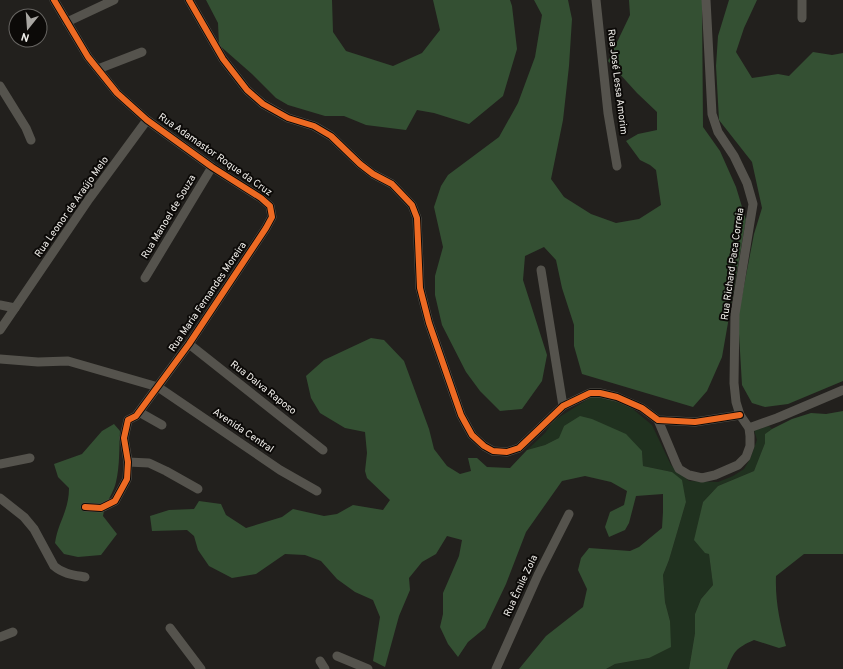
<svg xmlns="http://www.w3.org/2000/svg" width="843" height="669" font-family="Overpass,sans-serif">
	<rect width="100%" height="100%" fill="#22201d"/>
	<path fill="#20311f" d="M 596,394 L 628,405 L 652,425 L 671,465 L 689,481 L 718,482 L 733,476 L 744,469 L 750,459 L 757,440 L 754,430 L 769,426 L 772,429 L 765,434 L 765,443 L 754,471 L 718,486 L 703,502 L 699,521 L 709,554 L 713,585 L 701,599 L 695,614 L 695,633 L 689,669 L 606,669 L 615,664 L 649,658 L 670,621 L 665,602 L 663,575 L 669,560 L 686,502 L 672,472 L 643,466 L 642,451 L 564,426 L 560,438 L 545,445 L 527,450 L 545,433 L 553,421 Z"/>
	<g fill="#345033">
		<path d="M 206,0 L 332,0 L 333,32 L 346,51 L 393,66 L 422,53 L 440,30 L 433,0 L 510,0 L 512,6 L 517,49 L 503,96 L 469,124 L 434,113 L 417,110 L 406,130 L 366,125 L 344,116 L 325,116 L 288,105 L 276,98 L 252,74 L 219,45 L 218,23 Z"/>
		<path d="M 534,0 L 568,0 L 572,19 L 569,66 L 563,120 L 551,179 L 564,197 L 591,214 L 616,223 L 639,219 L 661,205 L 656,170 L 650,165 L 640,160 L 626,141 L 638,134 L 657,130 L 657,112 L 637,93 L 608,61 L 630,15 L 629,0 L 702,0 L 703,127 L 720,151 L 736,187 L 746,220 L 722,357 L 707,391 L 693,407 L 582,374 L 574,346 L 574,325 L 562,288 L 556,260 L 544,247 L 525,256 L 523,280 L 547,355 L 542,381 L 522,409 L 500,411 L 480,391 L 466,372 L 442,325 L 435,295 L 435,276 L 443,247 L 434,207 L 441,186 L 448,175 L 499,137 L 518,103 L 535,57 L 542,15 Z"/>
		<path d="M 729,0 L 757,0 L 744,28 L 736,52 L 752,78 L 778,74 L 789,76 L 813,52 L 832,55 L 843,53 L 843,381 L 788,404 L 765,407 L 752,403 L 742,385 L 738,317 L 754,234 L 762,208 L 752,162 L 719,120 L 716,66 L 718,36 Z"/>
		<path d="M 371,338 L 384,340 L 404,361 L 429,429 L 434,449 L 447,466 L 460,474 L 471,471 L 468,458 L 477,458 L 487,467 L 510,468 L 527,450 L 545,445 L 559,438 L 564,426 L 580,416 L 592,419 L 626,434 L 642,451 L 643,466 L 672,472 L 682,480 L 686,502 L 669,560 L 663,575 L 665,602 L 670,621 L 671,647 L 649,658 L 615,664 L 606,669 L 519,669 L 546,636 L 583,607 L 587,589 L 578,570 L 581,558 L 589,548 L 630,551 L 639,547 L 662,528 L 663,512 L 663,494 L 636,496 L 629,523 L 625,530 L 609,537 L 605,527 L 610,512 L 624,505 L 627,491 L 611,482 L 585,476 L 562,481 L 526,532 L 506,584 L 485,628 L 468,642 L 458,657 L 448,644 L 440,627 L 443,614 L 443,593 L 459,556 L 462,540 L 447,536 L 436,554 L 422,562 L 409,578 L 410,590 L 399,616 L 385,667 L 373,661 L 380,617 L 373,600 L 355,592 L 337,579 L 321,561 L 305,555 L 285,554 L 256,574 L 232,578 L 209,566 L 198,550 L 194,536 L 187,530 L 152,531 L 150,516 L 169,510 L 194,509 L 199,501 L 221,504 L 226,515 L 246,528 L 282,517 L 293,509 L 324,516 L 337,514 L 353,505 L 383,510 L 390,500 L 367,478 L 365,471 L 367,453 L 365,432 L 345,428 L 320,413 L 311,398 L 306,376 L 324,360 Z"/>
		<path d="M 843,411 L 843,554 L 804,554 L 776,576 C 775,601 780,622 786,646 L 779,648 L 754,640 C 736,648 734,651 727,669 L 689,669 L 695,633 L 695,614 L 701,599 L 713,585 L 709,554 L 705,553 L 694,540 L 703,502 L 718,486 L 754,471 L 765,443 L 765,434 L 772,429 L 792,419 L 811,413 L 826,414 Z"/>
		<path d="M 114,424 L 120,431 C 119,448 120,465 116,482 C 113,495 105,502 103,516 L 117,534 L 101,555 L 78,557 L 64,554 L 55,543 C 58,522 69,511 69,488 L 58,477 L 54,464 L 82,454 L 102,431 Z"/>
	</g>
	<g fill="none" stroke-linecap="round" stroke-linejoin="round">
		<g stroke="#55534d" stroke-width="9">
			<path d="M 54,0 L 88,57 L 117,93 L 147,120 L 212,167 L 261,198 L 270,206 L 272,217 L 266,228 L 189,344 L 136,416 L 128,420 L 124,438 L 128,462 L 127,479 L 115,501 L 101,508 L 85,507"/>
			<path d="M 189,0 L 223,59 L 247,90 L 263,104 L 288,118 L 314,126 L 331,136 L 360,164 L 373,174 L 392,184 L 412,205 L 417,218 L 420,288 L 429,323 L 461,415 L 472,435 L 484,446 L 493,451 L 507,452 L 519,448 L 563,406 L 590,393 L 600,393 L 617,397 L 642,408 L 658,420 L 695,422 L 740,415"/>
			<path d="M 596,0 L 608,113 L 617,166"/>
			<path d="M 802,18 L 802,0"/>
			<path d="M 67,22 L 114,0"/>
			<path d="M 98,69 L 142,52"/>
			<path d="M 0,86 L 26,128 L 31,140"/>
			<path d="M 541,270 L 563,406"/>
			<path d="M 145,278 L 212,167"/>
			<path d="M 0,305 L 15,308 L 89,199 L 147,120"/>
			<path d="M 0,330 L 15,308"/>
			<path d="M 189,344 L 323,450"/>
			<path d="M 0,359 L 38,362 L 68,361 L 158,387 L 280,470 L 317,491"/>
			<path d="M 139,412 L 162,425"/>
			<path d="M 658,420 L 676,463 L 679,469 L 689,475 L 702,478 L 715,475 L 738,465 L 746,457 L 750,446 L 750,436 L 749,428 L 740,415 L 736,402 L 734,383 L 735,314 L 753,204 L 747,183 L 734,156 L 718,132 L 712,114 L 706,0"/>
			<path d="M 749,428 L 777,418 L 843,390"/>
			<path d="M 128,462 L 149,463 L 166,471 L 198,489"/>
			<path d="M 0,464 L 30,458"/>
			<path d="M 0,498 L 24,517 L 34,529 L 54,566 C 63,574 74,575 85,577"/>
			<path d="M 170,628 L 201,669"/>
			<path d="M 0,637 L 13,632"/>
			<path d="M 337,656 L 368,669"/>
			<path d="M 320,661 L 325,669"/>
			<path d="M 496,669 L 538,575 L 569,514"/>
		</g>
		<defs>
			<g id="cycleway">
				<path d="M 54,0 L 88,57 L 117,93 L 147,120 L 212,167 L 261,198 L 270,206 L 272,217 L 266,228 L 189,344 L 136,416 L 128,420 L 124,438 L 128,462 L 127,479 L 115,501 L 101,508 L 85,507"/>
				<path d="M 189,0 L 223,59 L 247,90 L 263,104 L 288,118 L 314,126 L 331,136 L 360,164 L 373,174 L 392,184 L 412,205 L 417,218 L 420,288 L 429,323 L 461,415 L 472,435 L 484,446 L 493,451 L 507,452 L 519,448 L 563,406 L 590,393 L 600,393 L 617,397 L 642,408 L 658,420 L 695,422 L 740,415"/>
			</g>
		</defs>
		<use href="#cycleway" stroke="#0c0a08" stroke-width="8"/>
		<use href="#cycleway" stroke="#ed6a23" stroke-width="6"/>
	</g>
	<g text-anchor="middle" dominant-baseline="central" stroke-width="4" stroke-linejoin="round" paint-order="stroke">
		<g font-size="10" fill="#f0eeea" stroke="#0c0a08">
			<text transform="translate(617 82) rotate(83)">Rua José Lessa Amorim</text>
			<text transform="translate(215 155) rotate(35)">Rua Adamastor Roque da Cruz</text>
			<text transform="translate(72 207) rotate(-55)">Rua Leonor de Araújo Melo</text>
			<text transform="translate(169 217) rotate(-59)">Rua Manoel de Souza</text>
			<text transform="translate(733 264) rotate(-82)">Rua Richard Paca Correia</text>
			<text transform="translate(208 297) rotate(-56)">Rua Maria Fernandes Moreira</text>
			<text transform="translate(263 388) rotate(38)">Rua Dalva Raposo</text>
			<text transform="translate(243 431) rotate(34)">Avenida Central</text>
			<text transform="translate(521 586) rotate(-65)">Rua Êmile Zola</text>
		</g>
	</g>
	<g transform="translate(28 28) rotate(197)"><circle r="19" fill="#0c0a08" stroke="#676562"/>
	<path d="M0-3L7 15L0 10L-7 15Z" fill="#a8a6a2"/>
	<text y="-6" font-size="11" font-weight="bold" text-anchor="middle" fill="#f0eeea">N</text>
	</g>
</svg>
